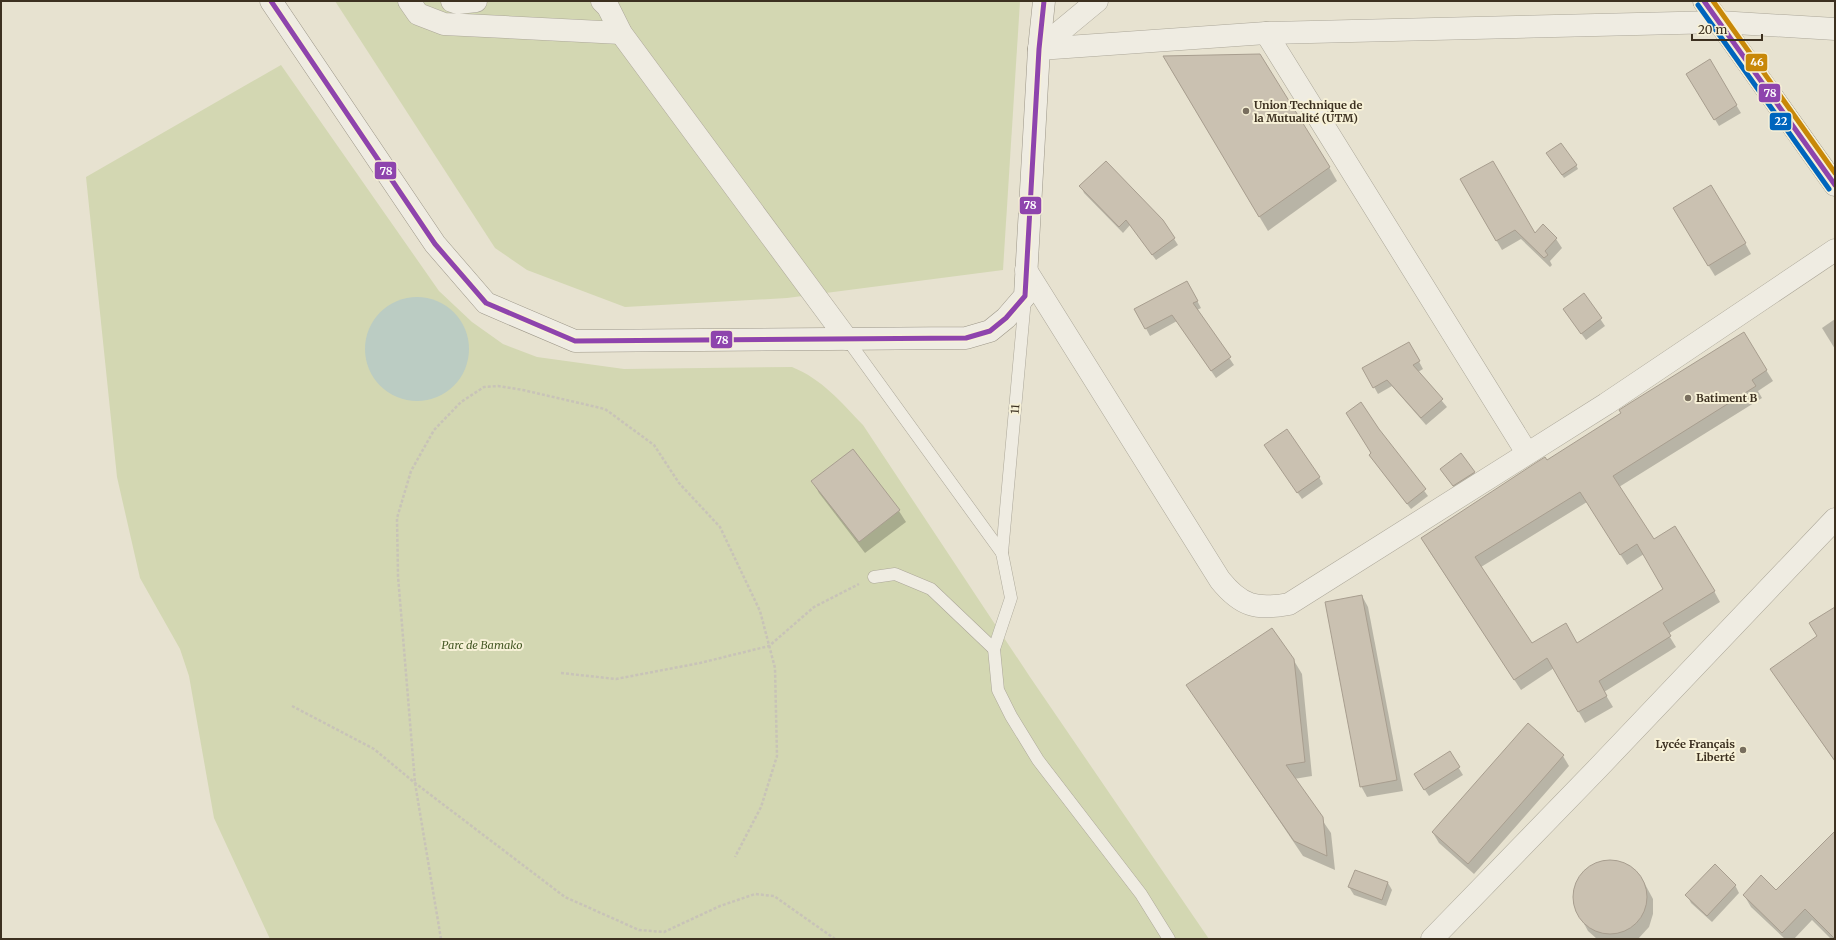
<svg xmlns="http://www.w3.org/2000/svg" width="1836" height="940" font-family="Merriweather,serif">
	<rect width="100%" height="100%" fill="#e7e2d0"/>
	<g fill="#d3d7b2">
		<path d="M 335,1 L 1020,1 L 1003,270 L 787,298 L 625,307 L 527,270 L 495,248 Z"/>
		<path d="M 281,65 L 439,291 L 472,322 L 503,344 L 537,357 L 624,369 L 792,367 C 822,379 841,402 863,425 L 1030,677 L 1209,939 L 270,939 L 214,818 L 189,676 L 180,649 L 140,578 L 117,477 L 86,177 Z"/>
	</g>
	<circle fill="#bbccc3" cx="417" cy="349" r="52"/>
	<g fill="#0003" fill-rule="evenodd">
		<path d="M 1709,60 L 1741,113 L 1719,126 L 1687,74 Z"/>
		<path d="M 1172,71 L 1329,167 L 1337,181 L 1268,231 Z"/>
		<path d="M 1549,157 L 1576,165 L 1578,169 L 1564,178 Z"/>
		<path d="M 1461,180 L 1535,234 L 1556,239 L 1562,248 L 1550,261 L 1552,265 L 1550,267 L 1521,239 L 1502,250 Z"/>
		<path d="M 1081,186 L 1162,220 L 1178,245 L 1156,260 L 1130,225 L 1123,233 L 1084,193 Z"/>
		<path d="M 1680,219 L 1745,243 L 1751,254 L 1715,276 Z"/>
		<path d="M 1187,282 L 1201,308 L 1197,310 L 1234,365 L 1216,378 L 1177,321 L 1150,336 L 1136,310 Z"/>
		<path d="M 1584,295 L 1605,326 L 1586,340 L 1564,310 Z"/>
		<path d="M 1835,319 L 1835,349 L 1822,328 Z"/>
		<path d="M 1743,333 L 1773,381 L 1758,391 L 1762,398 L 1619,487 L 1654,541 L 1714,591 L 1720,602 L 1668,634 L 1676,647 L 1604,692 L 1613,707 L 1585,723 L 1554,668 L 1521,690 L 1428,549 L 1547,462 ZM 1587,502 L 1627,565 L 1644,554 L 1665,589 L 1577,644 L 1532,644 L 1481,567 Z"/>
		<path d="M 1409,343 L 1423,369 L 1418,372 L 1447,407 L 1426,425 L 1392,386 L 1378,394 L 1364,369 Z"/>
		<path d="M 1378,430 L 1428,496 L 1411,509 L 1374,461 L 1372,453 Z"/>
		<path d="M 1265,446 L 1319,477 L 1323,484 L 1302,499 Z"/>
		<path d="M 852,451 L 899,511 L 906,522 L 865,553 L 819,493 L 813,482 Z"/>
		<path d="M 1443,472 L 1474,472 L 1476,476 L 1455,489 Z"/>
		<path d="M 1362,596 L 1368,607 L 1403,791 L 1367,797 L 1361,786 Z"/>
		<path d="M 1835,608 L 1835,762 L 1772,669 L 1818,637 Z"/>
		<path d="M 1293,659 L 1302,674 L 1312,776 L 1294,779 L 1331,833 L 1335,870 L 1303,856 L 1188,685 Z"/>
		<path d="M 1449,752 L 1463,775 L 1429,796 L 1419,781 Z"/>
		<path d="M 1563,756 L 1569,766 L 1474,874 L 1439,843 L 1433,833 Z"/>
		<path d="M 1835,832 L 1835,939 L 1831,939 L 1812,920 L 1794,939 L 1785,939 L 1751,907 L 1744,895 L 1776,891 Z"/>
		<path d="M 1615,861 L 1629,865 L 1640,875 L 1653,899 L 1653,914 L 1649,927 L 1638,939 L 1597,939 L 1588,931 L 1575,907 L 1574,892 L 1579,879 L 1588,868 L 1601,862 Z"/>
		<path d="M 1388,883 L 1392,890 L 1386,906 L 1354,895 L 1349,887 Z"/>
		<path d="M 1735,885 L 1739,893 L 1712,922 L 1691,903 L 1687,895 Z"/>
	</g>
	<g fill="#cac1b1" stroke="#a89e8f" fill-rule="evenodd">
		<path d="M 1260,54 L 1330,167 L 1259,217 L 1163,56 Z"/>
		<path d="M 1710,59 L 1737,105 L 1714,120 L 1686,74 Z"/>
		<path d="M 1561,143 L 1577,165 L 1562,175 L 1546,153 Z"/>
		<path d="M 1106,161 L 1163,220 L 1175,238 L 1152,255 L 1126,220 L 1119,227 L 1079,186 Z"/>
		<path d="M 1493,161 L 1535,233 L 1543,224 L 1557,238 L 1545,251 L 1548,255 L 1544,258 L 1515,230 L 1496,241 L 1460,179 Z"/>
		<path d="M 1711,185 L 1746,243 L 1708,266 L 1673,208 Z"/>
		<path d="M 1187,281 L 1198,301 L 1193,303 L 1231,357 L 1211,371 L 1172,315 L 1145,329 L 1134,309 Z"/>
		<path d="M 1584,293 L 1602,318 L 1581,334 L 1563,309 Z"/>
		<path d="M 1744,332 L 1767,370 L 1752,380 L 1756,386 L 1613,476 L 1654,539 L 1675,526 L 1715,591 L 1663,623 L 1671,636 L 1599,681 L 1607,696 L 1578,712 L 1547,658 L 1514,680 L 1421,538 L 1537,462 L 1545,457 L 1547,460 L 1621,413 L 1619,410 L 1630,403 ZM 1580,492 L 1620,555 L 1637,544 L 1663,589 L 1577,643 L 1566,623 L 1532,643 L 1475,557 Z"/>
		<path d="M 1409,342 L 1420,361 L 1413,365 L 1443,399 L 1421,418 L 1387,380 L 1373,388 L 1362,368 Z"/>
		<path d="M 1361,402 L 1379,429 L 1426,489 L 1407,504 L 1369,455 L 1371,453 L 1346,413 Z"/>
		<path d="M 1287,429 L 1320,477 L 1297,493 L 1264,445 Z"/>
		<path d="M 853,449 L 900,510 L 859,542 L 811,481 Z"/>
		<path d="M 1461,453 L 1475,472 L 1453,486 L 1440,469 Z"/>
		<path d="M 1362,595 L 1397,780 L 1360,787 L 1325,602 Z"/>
		<path d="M 1835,607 L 1835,761 L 1770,669 L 1817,636 L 1809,623 Z"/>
		<path d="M 1272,628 L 1294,659 L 1305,762 L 1286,765 L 1323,817 L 1327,856 L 1294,841 L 1186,685 Z"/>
		<path d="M 1528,723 L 1564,755 L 1468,864 L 1432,832 Z"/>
		<path d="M 1450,751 L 1460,767 L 1424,790 L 1414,774 Z"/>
		<path d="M 1835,831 L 1835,939 L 1805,909 L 1782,933 L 1743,895 L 1761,875 L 1776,890 Z"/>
		<circle cx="1610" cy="897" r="37"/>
		<path d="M 1715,864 L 1736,885 L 1707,916 L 1685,895 Z"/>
		<path d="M 1355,870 L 1388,882 L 1382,900 L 1348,887 Z"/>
	</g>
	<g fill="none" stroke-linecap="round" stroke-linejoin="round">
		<defs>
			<g id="lane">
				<path d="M 1025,299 L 1002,553 L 1011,598 L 994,649 L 998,690 L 1011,716 L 1038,760 L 1141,894 L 1169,939"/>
				<path d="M 847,339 L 1002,553"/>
				<path d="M 874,577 L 895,574 L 931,589 L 994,649"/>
			</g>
			<g id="street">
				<path d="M 409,1 L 418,14 L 444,24 L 621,33"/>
				<path d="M 452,1 L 458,3 L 476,1"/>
				<path d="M 602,1 L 608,7 L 621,33 L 847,339"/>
				<path d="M 1266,33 L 1527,453"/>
				<path d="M 1039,49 L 1266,33 L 1719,22 L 1835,29"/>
				<path d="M 1039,49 L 1097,1"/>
				<path d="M 1026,270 L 1220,580 C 1241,606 1256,610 1289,604 L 1606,404 L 1835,250"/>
				<path d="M 1432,939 L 1598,768 L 1835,519"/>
			</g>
			<g id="secondary">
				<path d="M 271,1 L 435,244 L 486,303 L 575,341 L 966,338 L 990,331 L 1006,318 L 1025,296 L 1039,49 L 1044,1"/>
				<path d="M 1704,1 L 1835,185"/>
			</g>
		</defs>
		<use href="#lane" stroke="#aca799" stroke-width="13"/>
		<use href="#street" stroke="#aca799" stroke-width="23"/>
		<use href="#secondary" stroke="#9c9688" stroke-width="23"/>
		<g stroke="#c8c3b8" stroke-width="2.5" stroke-dasharray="3 2" stroke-linecap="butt">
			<path d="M 561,673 L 616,679 L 700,663 L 769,646 L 814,607 L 859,584"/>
			<path d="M 292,706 L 374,749 L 415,783 L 565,897 L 639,930 L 664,932 L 720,906 L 755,894 L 774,896 L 835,939"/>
			<path d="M 441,939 L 415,783 L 398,576 L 397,518 L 411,471 L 434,430 L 461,402 L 484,387 L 498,386 L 523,390 L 605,409 L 654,445 L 679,483 L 720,527 L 760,611 L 775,668 L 777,756 L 761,807 L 735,857"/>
		</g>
		<use href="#lane" stroke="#efece2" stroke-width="12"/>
		<use href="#street" stroke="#efece2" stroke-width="22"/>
		<use href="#secondary" stroke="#efece2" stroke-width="22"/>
		<defs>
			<g id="bus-1">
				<path d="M 271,1 L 435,244 L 486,303 L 575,341 L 966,338 L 990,331 L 1006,318 L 1025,296 L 1039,49 L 1044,1"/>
				<path d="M 1704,1 L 1835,185"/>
			</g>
			<path id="bus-2" d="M 1698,5 L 1829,189"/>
			<path id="bus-3" d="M 1713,1 L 1835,173"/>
		</defs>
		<use href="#bus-1" stroke="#f7f1d7" stroke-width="8"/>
		<use href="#bus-2" stroke="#f7f1d7" stroke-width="8"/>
		<use href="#bus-3" stroke="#f7f1d7" stroke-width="8"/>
		<use href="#bus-1" stroke="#8e44ad" stroke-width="5"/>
		<use href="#bus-2" stroke="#0065bd" stroke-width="5"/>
		<use href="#bus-3" stroke="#c88808" stroke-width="5"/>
	</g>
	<g fill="#786e5e" stroke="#f7f1d7" stroke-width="1.5">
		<circle cx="1246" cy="111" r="4"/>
		<circle cx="1688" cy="398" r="4"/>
		<circle cx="1743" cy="750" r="4"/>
	</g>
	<g text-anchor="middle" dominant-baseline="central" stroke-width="4" stroke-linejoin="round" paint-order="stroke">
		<g font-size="11" font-weight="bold" fill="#3c3020" stroke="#f7f1d7" text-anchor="start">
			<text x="1254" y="105">Union Technique de<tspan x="1254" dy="13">la Mutualité (UTM)</tspan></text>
			<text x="1696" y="398">Batiment B</text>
			<text x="1735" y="744" text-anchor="end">Lycée Français<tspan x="1735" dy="13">Liberté</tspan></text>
		</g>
		<g font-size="11" fill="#3c3020" stroke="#f7f1d7">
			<text transform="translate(1015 409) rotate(-85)">11</text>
		</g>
		<g font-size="11" font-style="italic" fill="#465926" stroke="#f7f1d7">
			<text x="482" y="645">Parc de Bamako</text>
		</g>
	</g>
	<g stroke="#f7f1d7" stroke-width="1.5">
		<rect x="1745" y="53" width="23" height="19" rx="4" fill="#c88808"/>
		<rect x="1758" y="83" width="23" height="20" rx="4" fill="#8e44ad"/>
		<rect x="1769" y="112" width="23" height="19" rx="4" fill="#0065bd"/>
		<rect x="374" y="161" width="23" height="19" rx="4" fill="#8e44ad"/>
		<rect x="1019" y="196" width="23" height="19" rx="4" fill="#8e44ad"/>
		<rect x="710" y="330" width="23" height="19" rx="4" fill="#8e44ad"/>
	</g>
	<g font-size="11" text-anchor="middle" font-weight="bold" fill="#fff">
		<text x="1757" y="66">46</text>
		<text x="1770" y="97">78</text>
		<text x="1781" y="125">22</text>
		<text x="386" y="175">78</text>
		<text x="1030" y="209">78</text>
		<text x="722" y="344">78</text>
	</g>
	<rect width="1836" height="940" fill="none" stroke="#3c3020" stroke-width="4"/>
	<path d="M1692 34v6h70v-6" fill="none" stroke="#3c3020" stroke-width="2"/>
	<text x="1698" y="34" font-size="12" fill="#3c3020" stroke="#f7f1d7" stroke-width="3" paint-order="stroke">20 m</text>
</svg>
